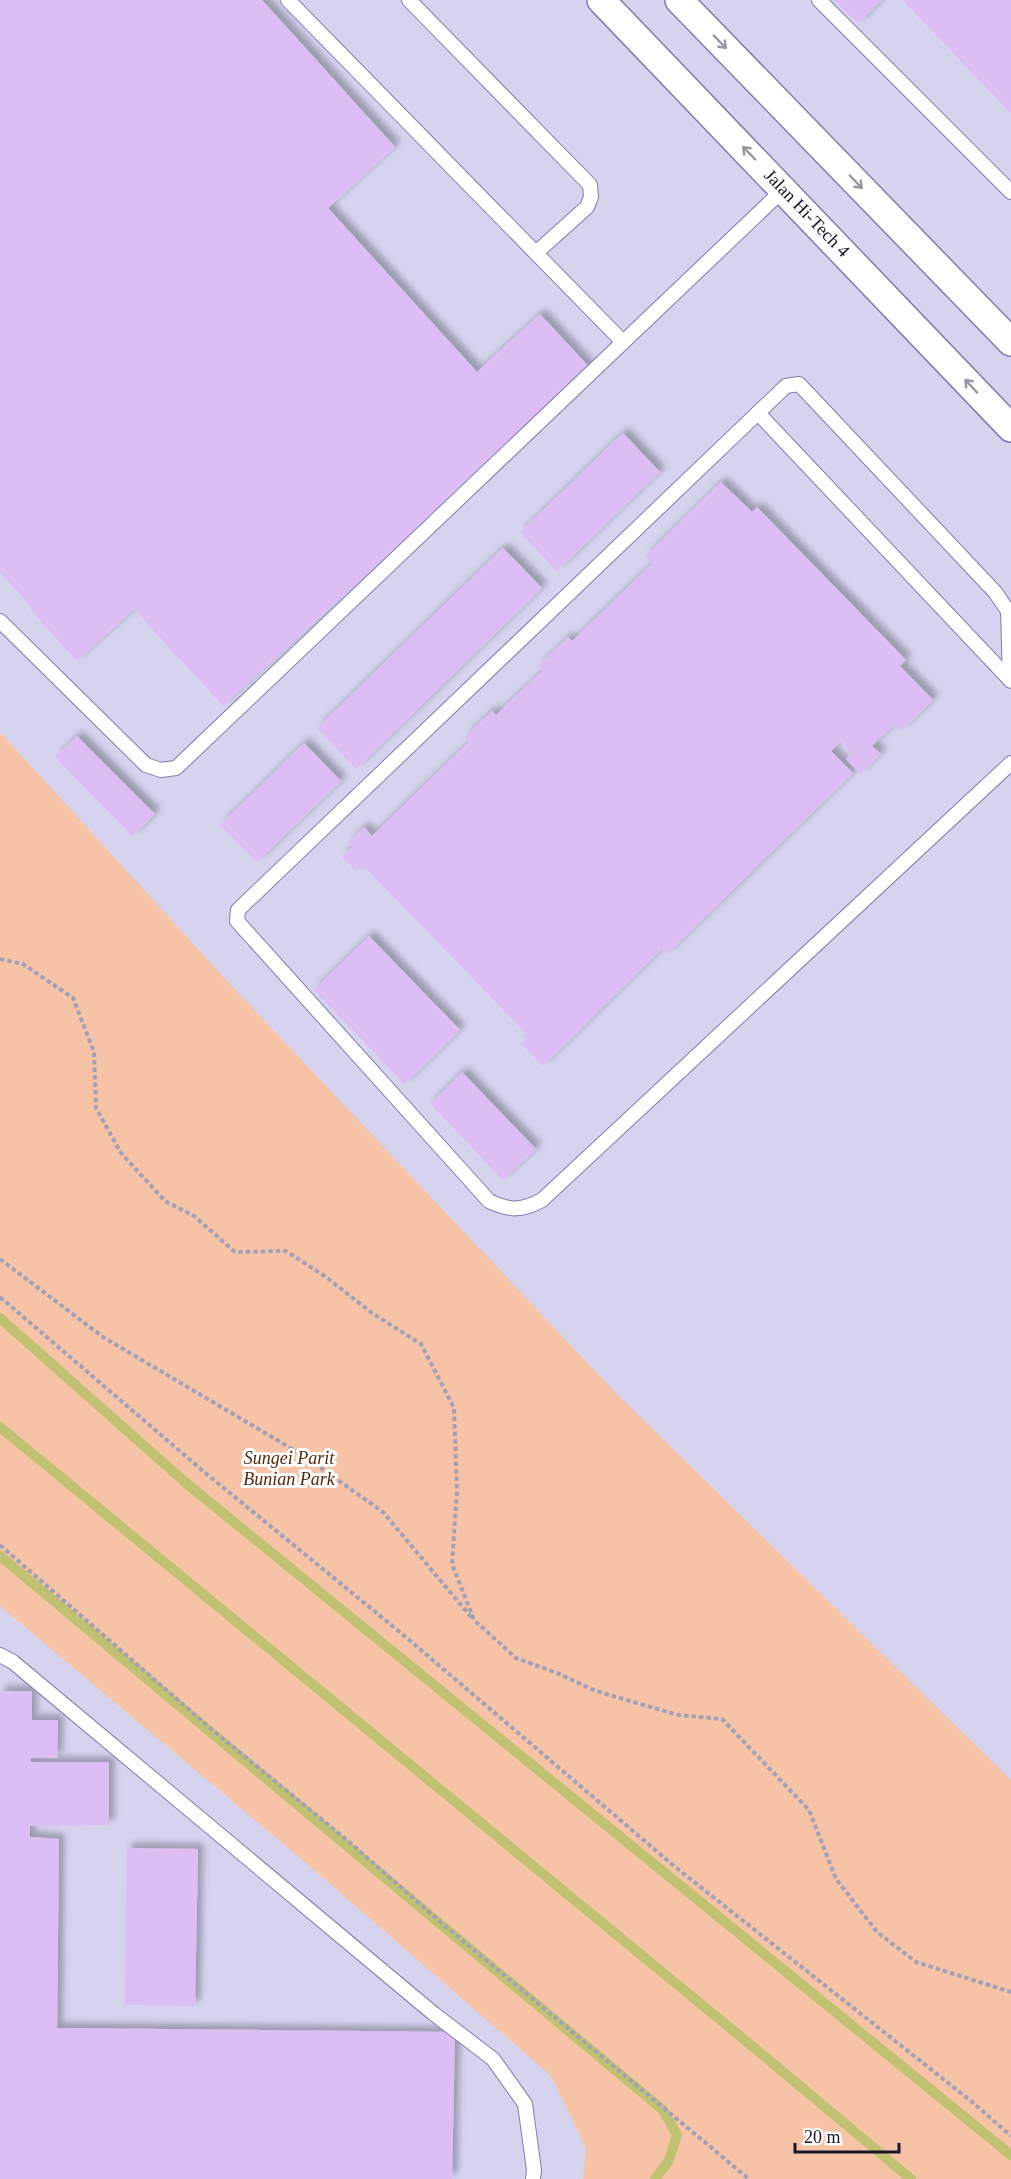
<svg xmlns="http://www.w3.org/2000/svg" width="1011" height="2179" font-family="'Times New Roman',serif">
	<defs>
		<filter id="shadow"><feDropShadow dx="5.5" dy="-5.5" stdDeviation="3" flood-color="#0004"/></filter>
	</defs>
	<rect width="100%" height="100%" fill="#e6e4fc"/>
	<rect fill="#d5d3ee" x="0" y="0" width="1011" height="2179"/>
	<path fill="#f7c3a7" d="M 0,732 L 229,983 L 614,1391 L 1011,1780 L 1011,2179 L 583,2179 L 586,2148 L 551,2076 L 306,1863 L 0,1606 Z"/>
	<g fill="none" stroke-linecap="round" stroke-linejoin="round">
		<g stroke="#c1c271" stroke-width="10">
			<path d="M 0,1318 L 186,1483 L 1011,2155"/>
			<path d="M 0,1427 L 758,2051 L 911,2179"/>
			<path d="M 0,1556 L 663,2110 L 677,2135 L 668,2162 L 655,2179"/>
		</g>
	</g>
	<g fill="#dcbef5" filter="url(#shadow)">
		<path d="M 0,0 L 262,0 L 395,147 L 328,208 L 477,372 L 540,314 L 591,369 L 223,706 L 134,609 L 77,661 L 30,609 L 32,607 L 0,572 Z"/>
		<path d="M 834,0 L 882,0 L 858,24 Z"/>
		<path d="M 902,0 L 1011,0 L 1011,113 Z"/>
		<path d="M 623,433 L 660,472 L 557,571 L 520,532 Z"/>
		<path d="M 721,482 L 752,512 L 757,507 L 906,660 L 900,666 L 933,700 L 901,731 L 895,724 L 872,746 L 881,754 L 860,774 L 846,759 L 852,753 L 841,742 L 831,751 L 853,773 L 667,954 L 662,949 L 543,1066 L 520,1043 L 528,1036 L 364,866 L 357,872 L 342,857 L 353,847 L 349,842 L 364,827 L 372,836 L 469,742 L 465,737 L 492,711 L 496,715 L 542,671 L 538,666 L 568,637 L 572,641 L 652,564 L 645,557 Z"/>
		<path d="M 503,548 L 542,588 L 356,769 L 317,728 Z"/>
		<path d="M 77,736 L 155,814 L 133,836 L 55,757 Z"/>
		<path d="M 304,743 L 341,781 L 257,862 L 220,825 Z"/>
		<path d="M 369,936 L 460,1030 L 405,1084 L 314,990 Z"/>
		<path d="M 462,1072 L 536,1149 L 503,1180 L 430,1104 Z"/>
		<path d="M 0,1691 L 32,1691 L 32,1720 L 58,1720 L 57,1758 L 31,1758 L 31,1762 L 109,1762 L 109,1825 L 30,1826 L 30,1837 L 59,1839 L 57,2028 L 455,2032 L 452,2179 L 0,2179 Z"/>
		<path d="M 127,1848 L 198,1849 L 195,2006 L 125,2005 Z"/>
	</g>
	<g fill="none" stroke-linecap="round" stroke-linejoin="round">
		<defs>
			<g id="lane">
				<path d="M 288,0 L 623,342"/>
				<path d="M 409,0 L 590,185 L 591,197 L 587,207 L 537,252"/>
				<path d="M 819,0 L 1011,192"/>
				<path d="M 758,413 L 1011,681"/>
				<path d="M 0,621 L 146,765 L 161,770 L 176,768 L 784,189"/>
				<path d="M 1010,680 L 1008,611 L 995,592 L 799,384 L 786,386 L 238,910 L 237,921 L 489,1201 C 510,1211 522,1211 542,1200 L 1011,763"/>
				<path d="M 0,1655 L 13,1662 L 434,2014 L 493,2059 L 525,2104 L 534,2170 L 533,2179"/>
			</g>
			<g id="street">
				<path d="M 601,0 L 1011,428"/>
				<path d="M 679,0 L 1011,342"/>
			</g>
		</defs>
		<use href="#lane" stroke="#817bb1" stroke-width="16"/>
		<use href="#street" stroke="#817bb1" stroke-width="30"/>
		<g stroke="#a3a1b8" stroke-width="4" stroke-dasharray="4.5 3" stroke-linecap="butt">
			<path d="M 0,959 L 23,964 L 73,998 L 94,1052 L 96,1108 L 121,1153 L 165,1201 L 194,1216 L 235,1252 L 286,1251 L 326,1277 L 372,1313 L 421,1344 L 454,1408 L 457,1491 L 452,1564 L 474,1620 L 516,1658 L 557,1673 L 596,1691 L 678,1715 L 722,1719 L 809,1810 L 836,1879 L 877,1932 L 916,1962 L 1011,1992"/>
			<path d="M 0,1259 L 103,1337 L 304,1456 L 383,1512 L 471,1617"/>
			<path d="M 0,1297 L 203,1471 L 401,1633 L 674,1866 L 971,2101 L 1011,2136"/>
			<path d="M 0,1545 L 210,1728 L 348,1841 L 445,1926 L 749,2179"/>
		</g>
		<use href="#lane" stroke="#fff" stroke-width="14"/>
		<use href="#street" stroke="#fff" stroke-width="27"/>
	</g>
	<defs><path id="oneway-shaft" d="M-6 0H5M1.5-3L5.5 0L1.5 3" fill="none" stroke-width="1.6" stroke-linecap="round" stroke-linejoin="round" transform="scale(1.5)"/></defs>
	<g stroke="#9896a0">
		<use href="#oneway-shaft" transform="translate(720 42) rotate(46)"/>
		<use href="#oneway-shaft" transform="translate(749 153) rotate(-134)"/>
		<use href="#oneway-shaft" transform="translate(856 182) rotate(46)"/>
		<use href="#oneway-shaft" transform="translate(971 386) rotate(-133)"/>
	</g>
	<g text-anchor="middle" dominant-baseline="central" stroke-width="6" stroke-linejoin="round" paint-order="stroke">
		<g font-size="18" fill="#19162b" stroke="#fff">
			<text transform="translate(807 213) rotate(46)">Jalan Hi-Tech 4</text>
		</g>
		<g font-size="18" font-style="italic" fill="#57280a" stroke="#fff">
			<text x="289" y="1458">Sungei Parit<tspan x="289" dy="21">Bunian Park</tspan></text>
		</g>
	</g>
	<path d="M795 2143v9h104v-9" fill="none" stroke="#19162b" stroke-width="3"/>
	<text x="804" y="2143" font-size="18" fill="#19162b" stroke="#ffffff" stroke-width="4.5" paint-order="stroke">20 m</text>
</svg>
